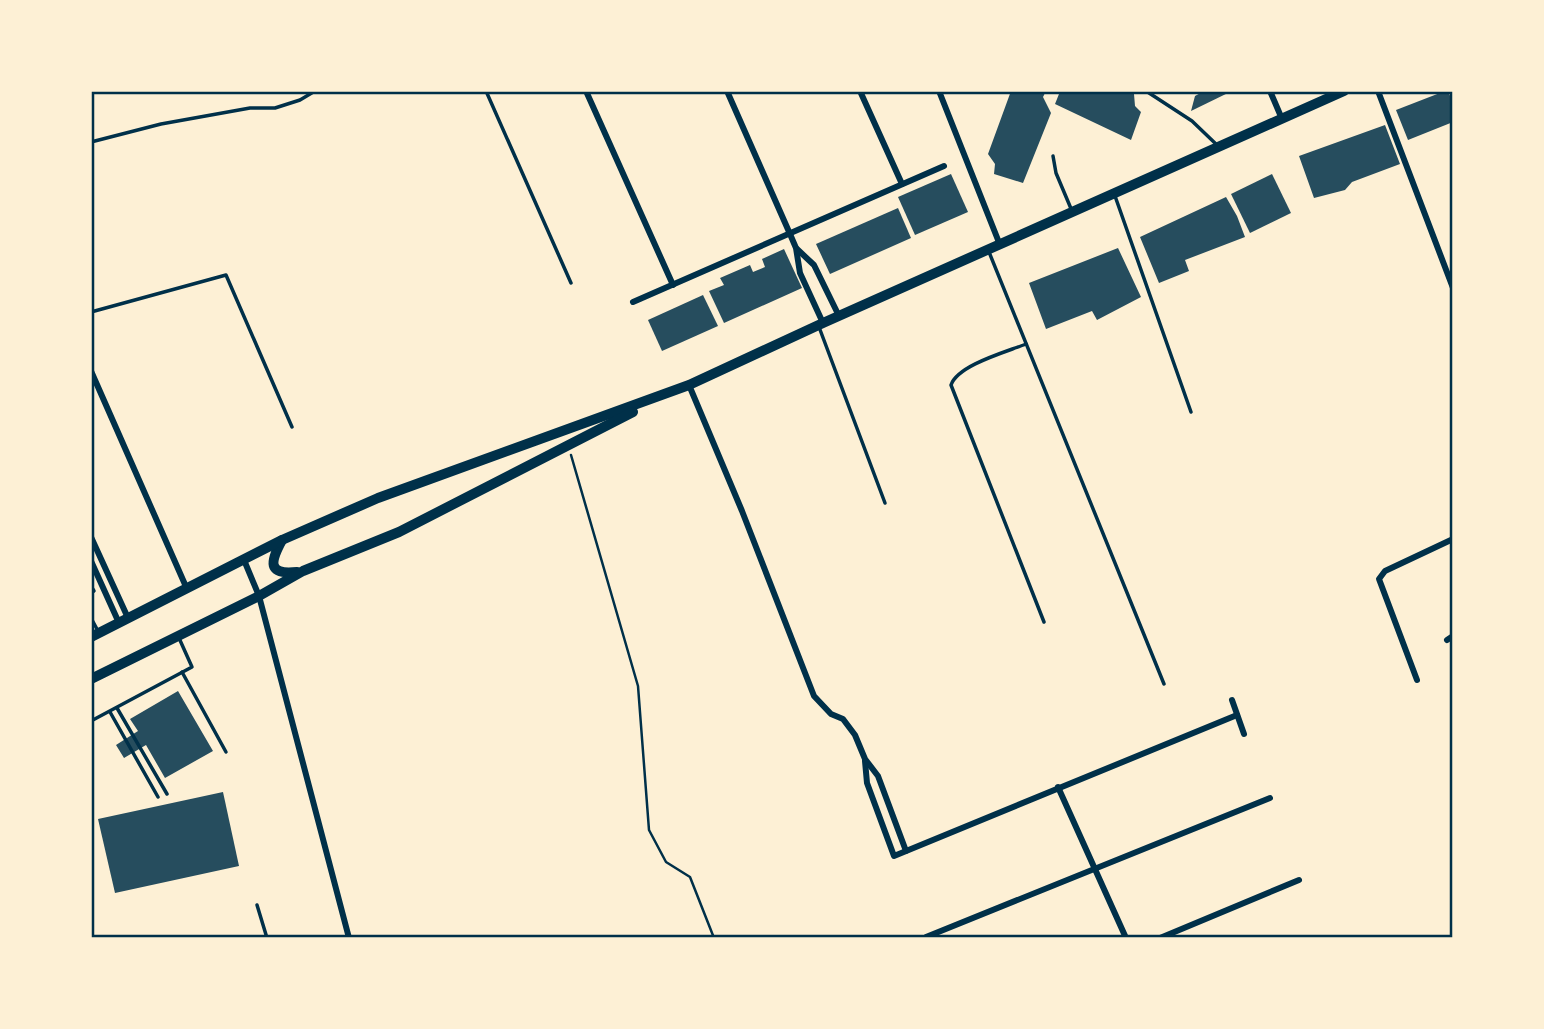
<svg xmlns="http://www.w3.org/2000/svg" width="1544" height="1029" font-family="'Space Grotesk',sans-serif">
	<rect width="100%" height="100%" fill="#fdf0d5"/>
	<g fill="#264d5e">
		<path d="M 1011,91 L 1029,94 L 1030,91 L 1046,91 L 1043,97 L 1051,113 L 1023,183 L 994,174 L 995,164 L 988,154 Z"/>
		<path d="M 1052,91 L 1128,91 L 1134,94 L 1135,106 L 1141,112 L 1131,140 L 1055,104 L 1059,94 Z"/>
		<path d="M 1204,91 L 1232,91 L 1191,111 L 1195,96 Z"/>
		<path d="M 1445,91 L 1448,91 L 1453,103 L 1453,122 L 1408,140 L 1396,110 Z"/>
		<path d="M 1385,125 L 1400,164 L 1352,182 L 1345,190 L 1314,198 L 1299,156 Z"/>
		<path d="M 951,174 L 968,212 L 915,235 L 898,197 Z"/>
		<path d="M 1272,174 L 1291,213 L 1250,233 L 1231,194 Z"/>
		<path d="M 1226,197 L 1237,216 L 1245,237 L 1185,260 L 1189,271 L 1159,283 L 1140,237 Z"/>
		<path d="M 898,208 L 911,238 L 830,274 L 816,244 Z"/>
		<path d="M 1118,248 L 1141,297 L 1097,320 L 1092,311 L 1046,329 L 1029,283 Z"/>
		<path d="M 784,249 L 802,288 L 724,323 L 709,291 L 724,285 L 720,278 L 750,265 L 753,272 L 765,267 L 762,259 Z"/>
		<path d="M 703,295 L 718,326 L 662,351 L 648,320 Z"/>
		<path d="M 178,691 L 213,751 L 165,778 L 146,745 L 124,758 L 116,745 L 138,731 L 130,719 Z"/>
		<path d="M 223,792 L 239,866 L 115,893 L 98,819 Z"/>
	</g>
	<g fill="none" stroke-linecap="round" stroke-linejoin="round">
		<path stroke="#003049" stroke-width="2.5" d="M 571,455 L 638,686 L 649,830 L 666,862 L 690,877 L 714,938"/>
		<g stroke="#003049" stroke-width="3.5">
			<path d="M 486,91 L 571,283"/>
			<path d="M 1146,91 L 1192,121 L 1217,145"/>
			<path d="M 91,142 L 161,124 L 250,108 L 275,108 L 300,100 L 315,91"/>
			<path d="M 1053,156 L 1056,173 L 1072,211"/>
			<path d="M 1115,196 L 1191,412"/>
			<path d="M 989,252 L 1164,684"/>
			<path d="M 91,312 L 226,275 L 292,427"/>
			<path d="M 819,327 L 885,503"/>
			<path d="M 1026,344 C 1006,352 958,365 951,385 L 1044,622"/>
			<path d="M 91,586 L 94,591 L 91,592"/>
			<path d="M 91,618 L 98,631"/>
			<path d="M 182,672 L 226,752"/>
			<path d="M 117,708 L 167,794"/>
			<path d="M 110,712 L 158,797"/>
			<path d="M 91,721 L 192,667 L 179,638"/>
			<path d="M 257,905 L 267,938"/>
		</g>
		<g stroke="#003049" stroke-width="6">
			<path d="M 586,91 L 673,285"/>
			<path d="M 727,91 L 790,234 L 796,248 L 800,273 L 823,323"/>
			<path d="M 860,91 L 902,184"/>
			<path d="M 939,91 L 1000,245"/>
			<path d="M 1270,91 L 1282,119"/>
			<path d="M 1378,91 L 1453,288"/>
			<path d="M 797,249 L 814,265 L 839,316"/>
			<path d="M 633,302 L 944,166"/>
			<path d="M 91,371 L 187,589"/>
			<path d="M 689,385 L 742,511 L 814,696 L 831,714 L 843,719 L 855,735 L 865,759 L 878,776 L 906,851"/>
			<path d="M 91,537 L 128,618"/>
			<path d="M 244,560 L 259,596 L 349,938"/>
			<path d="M 91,561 L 119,623"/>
			<path d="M 1447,640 L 1453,636"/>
			<path d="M 1417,680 L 1379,579 L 1385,571 L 1453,539"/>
			<path d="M 1232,700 L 1244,734"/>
			<path d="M 865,761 L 867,783 L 894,856 L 1237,715"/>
			<path d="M 1058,787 L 1126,938"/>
			<path d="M 926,937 L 1270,798"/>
			<path d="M 1160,938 L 1299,880"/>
		</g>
		<g stroke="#003049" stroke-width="10">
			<path d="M 282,540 C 270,562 267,575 297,572"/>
			<path d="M 91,637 L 282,540 L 378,498 L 689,385 L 823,323 L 1344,91"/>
			<path d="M 91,679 L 259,596 L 303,571 L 399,532 L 633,412"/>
		</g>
	</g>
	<rect width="1544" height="1029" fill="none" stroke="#fdf0d5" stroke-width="186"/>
	<rect x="93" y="93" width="1358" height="843" fill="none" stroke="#003049" stroke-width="2.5"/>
</svg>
